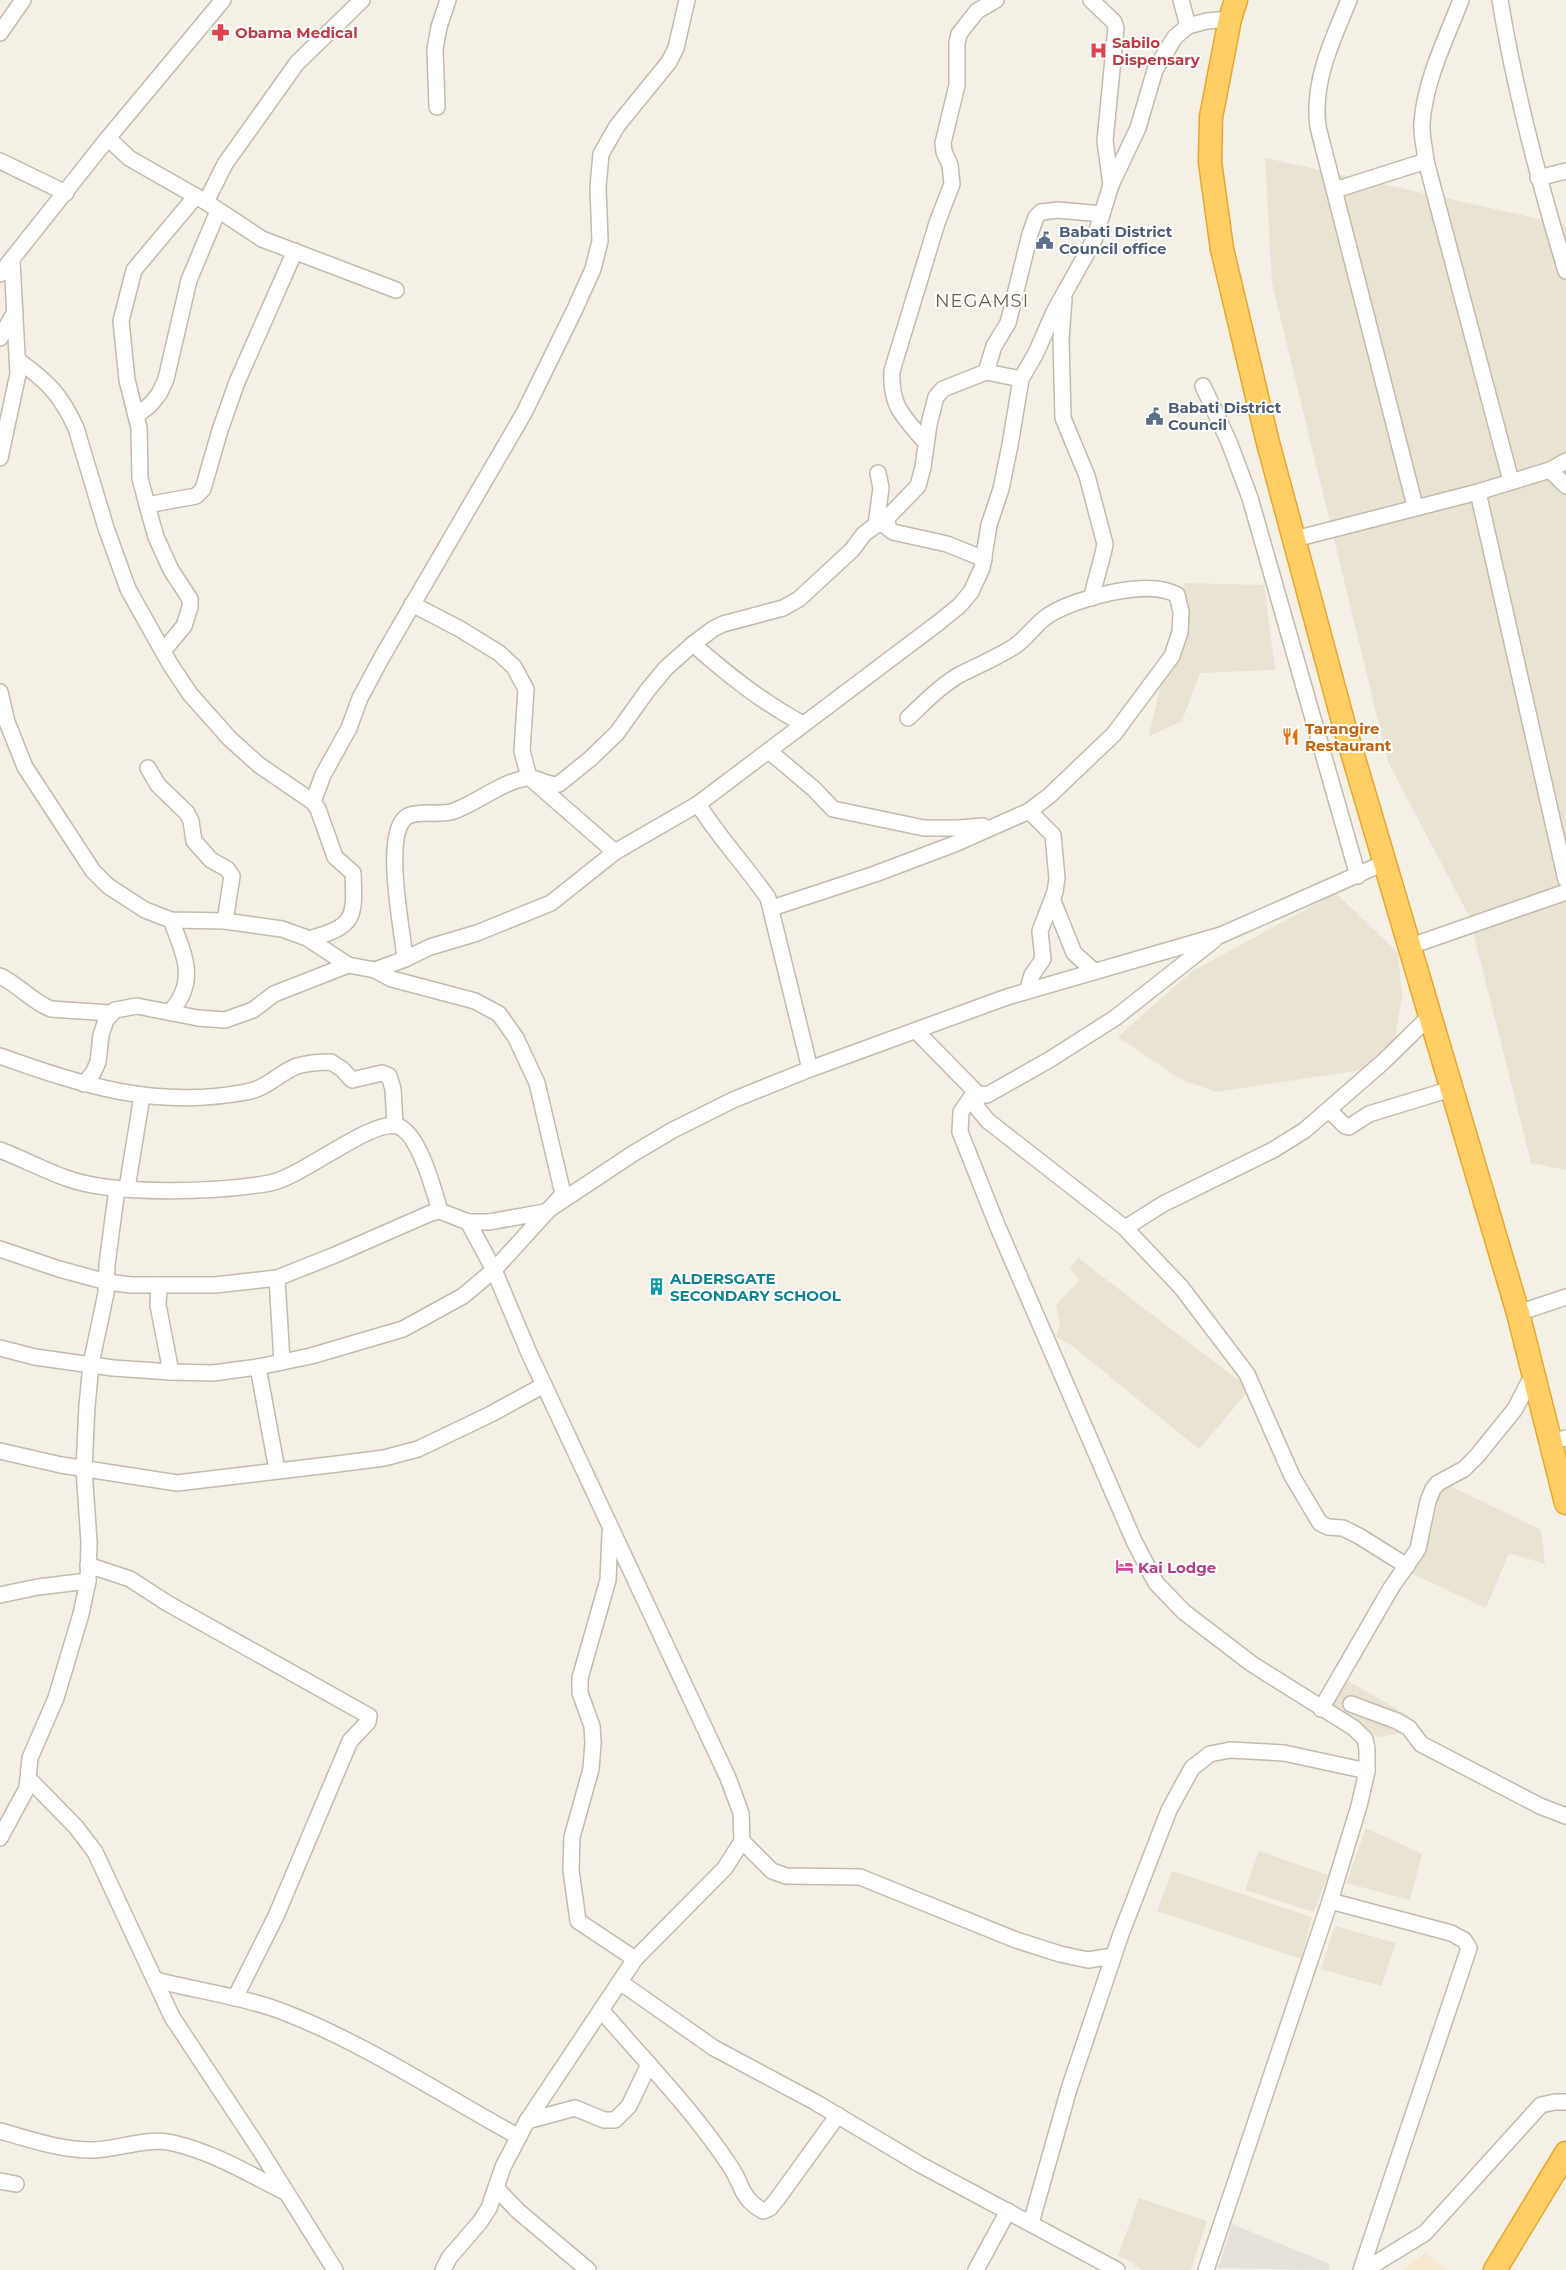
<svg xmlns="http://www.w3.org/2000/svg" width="1566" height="2270" font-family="Montserrat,sans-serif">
	<rect width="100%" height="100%" fill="#f4f0e6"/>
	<g fill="#e9e3d4">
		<path d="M 1265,158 L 1566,225 L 1566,1170 L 1531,1163 L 1469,916 L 1388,762 L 1272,283 Z"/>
		<path d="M 1184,583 L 1264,585 L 1275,670 L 1200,673 L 1182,721 L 1149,736 Z"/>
		<path d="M 1336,893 L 1398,953 L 1402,996 L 1395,1038 L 1361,1070 L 1216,1092 L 1180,1079 L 1118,1037 L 1191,972 Z"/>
		<path d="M 1078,1258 L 1250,1389 L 1199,1449 L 1071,1345 L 1056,1337 L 1060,1323 L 1056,1305 L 1080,1280 L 1070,1269 Z"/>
		<path d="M 1442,1482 L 1541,1530 L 1545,1564 L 1509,1553 L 1486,1608 L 1408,1572 Z"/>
		<path d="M 1341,1677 L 1409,1716 L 1402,1733 L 1377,1737 L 1322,1709 Z"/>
		<path d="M 1366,1828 L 1422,1854 L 1410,1900 L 1346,1883 Z"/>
		<path d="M 1259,1851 L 1328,1875 L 1314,1912 L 1245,1890 Z"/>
		<path d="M 1172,1871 L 1312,1917 L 1301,1959 L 1157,1911 Z"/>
		<path d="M 1335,1926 L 1396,1943 L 1381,1986 L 1321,1969 Z"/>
		<path d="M 1139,2198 L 1207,2221 L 1191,2270 L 1143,2270 L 1134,2265 L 1134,2263 L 1118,2256 Z"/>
	</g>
	<path fill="#f8e8d0" d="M 1425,2253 L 1447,2269 L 1447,2270 L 1404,2270 Z"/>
	<path fill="#e6e2db" d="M 1232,2224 L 1330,2264 L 1329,2270 L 1218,2268 Z"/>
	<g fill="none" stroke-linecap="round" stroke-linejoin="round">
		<defs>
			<g id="minor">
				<path d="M 1091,0 L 1114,22 L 1116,28 L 1105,141 L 1111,185"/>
				<path d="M 1181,0 L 1188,26"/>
				<path d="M 1349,0 C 1332,41 1312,82 1318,127 L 1415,506"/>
				<path d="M 1461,0 C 1446,39 1425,80 1422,123 C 1421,135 1425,149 1426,161 L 1511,481"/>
				<path d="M 1500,0 C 1515,92 1539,182 1566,271"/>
				<path d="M 0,33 L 23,0"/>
				<path d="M 437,107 L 435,49 L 439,27 L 448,0"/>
				<path d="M 108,138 L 129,158 L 206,202 L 262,239 L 396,290"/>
				<path d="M 0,161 L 66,193"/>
				<path d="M 1538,178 L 1566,171"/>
				<path d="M 1335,190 L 1426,161"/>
				<path d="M 206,202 L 225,164 L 297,63 L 362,0"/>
				<path d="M 0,274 L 108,138 L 223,0"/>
				<path d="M 1064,299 L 1061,339 L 1063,418 L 1087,476 L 1105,544 C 1102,562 1095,579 1092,598"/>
				<path d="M 0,338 L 15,312"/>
				<path d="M 19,361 C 48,382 61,395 76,428 L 106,528 L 128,589 L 170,664 L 190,694 L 230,739 L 259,765 L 313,802 L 318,809 L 335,857 L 353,873 C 355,919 355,926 309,939"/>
				<path d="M 986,372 L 994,346 L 1008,323 L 1030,234 L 1036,217 L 1041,212 L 1058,210 L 1102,214"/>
				<path d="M 1203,386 L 1229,442 L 1250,498 L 1358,876"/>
				<path d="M 137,415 L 150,405 L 159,394 L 166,379 L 189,280 L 218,211"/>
				<path d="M 926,443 C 904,417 890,407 892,371 L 937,223 L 952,184 L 950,165 L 944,152 L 943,143 L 957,85 L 957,43 L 959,34 L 977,11 L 996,0"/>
				<path d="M 0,458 L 18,374 L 12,261"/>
				<path d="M 1550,470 L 1566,486"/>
				<path d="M 1478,492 L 1566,880"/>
				<path d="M 147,505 L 196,496 L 203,489 L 220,430 L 237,382 L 295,251"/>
				<path d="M 876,525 L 881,488 L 878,473"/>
				<path d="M 1295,539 L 1478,492 L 1550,470 L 1566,461"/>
				<path d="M 984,559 L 947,544 L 893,532 L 888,528 L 887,518 L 918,486 L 923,467 L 929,424 L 936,397 L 943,389 L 986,372 L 1021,379"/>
				<path d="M 412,604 L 460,629 L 499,653 L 514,667 L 526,689 L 522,751 L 529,777 L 615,852"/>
				<path d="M 693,644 C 728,675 762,702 803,724"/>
				<path d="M 163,651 L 184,626 L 190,607 L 190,599 L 171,570 L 156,537 L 147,505 L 140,478 L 139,428 L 127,380 L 121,321 L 134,270 L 196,196"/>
				<path d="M 0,692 L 7,722 L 25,767 L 93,871 L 108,886 L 145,910 L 171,920 L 225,921 L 282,929 L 307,938 L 348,965 L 375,970 L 405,959 L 430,947 L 477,933 L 551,903 L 615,852 L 698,804 L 938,623 L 959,606 L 971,592 L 982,568 L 989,525 L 1001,489 L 1010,445 L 1021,379 L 1036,353 L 1054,312 L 1094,240 L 1111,185 L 1138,128 L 1155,70 L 1175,37 L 1188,26 L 1207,21 L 1230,19"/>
				<path d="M 770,752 L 814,789 L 833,809 L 924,828 L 959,828 L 983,826"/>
				<path d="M 148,768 L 158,785 L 187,813 L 191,821 L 194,841 L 211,860 L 227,869 L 232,876 L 225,921"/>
				<path d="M 313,802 L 323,775 L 349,728 L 360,698 L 382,657 L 524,413 L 575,309 L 593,269 L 600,241 L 598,187 L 601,154 L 617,126 L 669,62 L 676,48 L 687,0"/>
				<path d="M 698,804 C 719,838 746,866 768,898 L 810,1069"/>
				<path d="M 1053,901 L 1074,953 L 1094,971"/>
				<path d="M 772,908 L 875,874 L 957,843 L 1029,811 L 1049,796 L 1114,734 L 1172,656 L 1180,632 L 1181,612 L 1177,595 C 1149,578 1076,598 1049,615 C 1036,623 1028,637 1015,646 C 998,657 979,665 961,674 C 941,685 925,702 908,718"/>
				<path d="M 1408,947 L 1566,892"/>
				<path d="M 405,959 C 403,932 381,830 408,816 C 421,810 440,816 454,811 C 479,802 499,783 526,778 C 537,776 548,787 559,784 L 590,759 L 617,733 L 647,691 L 666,668 L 693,644 L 713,629 L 723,624 L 783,608 L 799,599 L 852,550 L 864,534 L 876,525 L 886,524"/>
				<path d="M 0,976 C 18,984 32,1002 51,1009 L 110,1013"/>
				<path d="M 1027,991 L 1032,975 L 1043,959 L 1040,931 L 1055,892 L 1057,878 L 1053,835 L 1029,811"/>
				<path d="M 171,1011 C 198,981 184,954 171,920"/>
				<path d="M 916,1031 L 973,1089 L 974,1093 L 961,1112 L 960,1132 L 997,1225 L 1134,1541 L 1156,1583 L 1184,1612 L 1252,1664 L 1354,1728 L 1365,1739 L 1367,1749 L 1367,1771 L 1359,1806 L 1330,1901 L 1206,2270"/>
				<path d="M 0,1056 C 84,1086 156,1109 246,1092 C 266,1089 279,1073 297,1066 C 308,1063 320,1062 331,1062 L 342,1069 L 352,1080 L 382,1073 L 389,1076 L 393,1089 L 395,1125"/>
				<path d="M 84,1084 L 93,1073 L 98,1062 L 101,1035 L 106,1020 L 115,1010 L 137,1006 L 198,1018 L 225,1020 L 253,1010 L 274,994 L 348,965"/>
				<path d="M 974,1093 L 978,1109 L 988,1121 L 1125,1228 L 1181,1287 L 1247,1374 L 1292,1476 L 1320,1523 L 1328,1527 L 1343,1528 L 1359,1536 L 1407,1566"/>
				<path d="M 974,1093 L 987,1095 L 1049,1060 L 1115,1018 L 1214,940"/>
				<path d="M 1329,1110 L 1345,1126 L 1349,1127 L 1369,1114 L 1451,1089"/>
				<path d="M 0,1150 C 23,1159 44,1170 66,1178 C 114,1196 220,1192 270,1183 C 302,1177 371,1119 397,1126 C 419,1132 434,1191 440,1211"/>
				<path d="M 127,1188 L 142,1096"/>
				<path d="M 1125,1228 L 1163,1204 L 1273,1150 L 1305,1130 L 1383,1062 L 1430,1016"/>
				<path d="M 0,1249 L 59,1269 L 107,1282 L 131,1285 L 215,1285 L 277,1278 L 335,1255 L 431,1213 L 440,1211 L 468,1222 L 489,1222 L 545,1212 L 634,1153 L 673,1130 L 733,1100 L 810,1069 L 1007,997 L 1221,935 L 1384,863"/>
				<path d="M 277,1278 L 282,1362"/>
				<path d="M 159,1285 L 158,1305 L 171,1372"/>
				<path d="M 1518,1313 L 1566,1297"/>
				<path d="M 0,1348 L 35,1357 L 113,1368 L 171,1372 L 213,1373 L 258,1367 L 311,1356 L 403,1329 L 463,1296 L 494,1270 L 563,1194 L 537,1083 L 516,1038 L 499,1014 L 475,1001 L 392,979 L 375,970"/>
				<path d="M 258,1367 L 277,1470"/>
				<path d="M 1550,1441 L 1566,1438"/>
				<path d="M 0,1451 L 61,1465 L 177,1483 L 337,1464 L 384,1458 L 418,1449 L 491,1414 L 544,1385"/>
				<path d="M 610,1533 L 608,1580 L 580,1678 L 580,1693 L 592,1726 L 593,1743 L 591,1769 L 572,1837 L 571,1870 L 578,1921 L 635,1959"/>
				<path d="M 88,1565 L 130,1579 L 167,1603 L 369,1716 L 368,1722 L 350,1741 L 276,1916 L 235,1998"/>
				<path d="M 0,1595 L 38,1587 L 88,1581"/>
				<path d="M 1351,1704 L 1397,1721 L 1409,1728 L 1421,1744 L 1540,1806 L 1566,1816"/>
				<path d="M 1321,1709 L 1391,1588 L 1418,1549 L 1428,1501 L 1433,1489 L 1438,1483 L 1464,1469 L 1477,1456 L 1515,1409 L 1534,1372"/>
				<path d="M 29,1779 L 76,1827 L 95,1852 L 172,2017 L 260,2150 L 335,2270"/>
				<path d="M 0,1838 L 27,1788 L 30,1758 L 56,1698 L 81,1614 L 88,1581 L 89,1542 L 84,1469 L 87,1406 L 91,1364 L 106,1293 L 107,1264 L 117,1189"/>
				<path d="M 742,1841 L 772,1871 L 786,1876 L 860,1877 L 1016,1940 L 1060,1954 L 1088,1960 L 1113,1956"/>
				<path d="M 1330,1901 L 1451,1933 L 1464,1940 L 1469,1948 L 1361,2270"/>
				<path d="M 156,1980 C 197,1991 241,1996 281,2011 C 365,2043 440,2094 519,2137"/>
				<path d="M 620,1982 L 714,2048 L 815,2102 L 919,2164 L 1117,2270"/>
				<path d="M 601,2010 C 645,2061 693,2110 730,2166 C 743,2185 740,2198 763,2211 L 770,2208 L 778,2198 L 838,2115"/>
				<path d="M 527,2121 L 575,2108 L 604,2120 L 615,2120 L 629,2106 L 649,2064"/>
				<path d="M 0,2131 C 29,2139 63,2151 94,2150 C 120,2149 147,2137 173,2143 C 213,2152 249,2174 285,2192"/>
				<path d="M 0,2181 L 16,2184"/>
				<path d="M 496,2188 L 518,2211 L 588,2270"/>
				<path d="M 1031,2223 L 1069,2089 L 1121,1934 L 1169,1810 L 1192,1768 L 1210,1754 L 1230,1750 L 1284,1753 L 1367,1771"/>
				<path d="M 443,2270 L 449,2258 L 480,2222 L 489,2208 L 503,2167 L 527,2121 L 635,1959 L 725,1868 L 742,1841 L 741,1813 L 728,1778 L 529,1353 L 494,1270 L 468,1222"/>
				<path d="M 976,2270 L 1008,2211"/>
				<path d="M 1365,2270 L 1425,2233 L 1541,2105 L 1555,2102 L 1566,2102"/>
			</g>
			<g id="highway">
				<path d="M 1236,0 L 1230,19 L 1211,117 L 1210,162 L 1222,249 L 1267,439 L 1344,725 L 1518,1313 L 1566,1503"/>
				<path d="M 1495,2270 L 1566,2153"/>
			</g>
		</defs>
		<use href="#minor" stroke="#c3bbab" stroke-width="18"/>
		<use href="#highway" stroke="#e8a72c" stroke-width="25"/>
		<use href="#minor" stroke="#fff" stroke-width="15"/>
		<use href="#highway" stroke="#ffcf66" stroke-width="22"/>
	</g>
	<defs>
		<symbol id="pharmacy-bare" viewBox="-9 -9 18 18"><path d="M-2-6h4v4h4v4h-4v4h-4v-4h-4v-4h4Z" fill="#e0444e" stroke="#fff" stroke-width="2.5" paint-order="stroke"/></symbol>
		<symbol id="hospital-bare" viewBox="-9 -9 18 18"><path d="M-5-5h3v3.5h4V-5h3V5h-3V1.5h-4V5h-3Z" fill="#e0444e" stroke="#fff" stroke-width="2.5" paint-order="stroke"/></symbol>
		<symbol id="civic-bare" viewBox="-9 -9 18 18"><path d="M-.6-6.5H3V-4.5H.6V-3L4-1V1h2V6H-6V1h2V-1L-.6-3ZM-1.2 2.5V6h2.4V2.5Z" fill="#5c6f8a" stroke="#fff" stroke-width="2.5" paint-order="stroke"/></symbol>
		<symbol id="restaurant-bare" viewBox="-9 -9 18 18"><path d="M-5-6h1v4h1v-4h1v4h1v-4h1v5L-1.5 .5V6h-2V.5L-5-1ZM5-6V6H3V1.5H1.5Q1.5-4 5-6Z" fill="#e8710a" stroke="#fff" stroke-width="2.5" paint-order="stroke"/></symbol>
		<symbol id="building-bare" viewBox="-9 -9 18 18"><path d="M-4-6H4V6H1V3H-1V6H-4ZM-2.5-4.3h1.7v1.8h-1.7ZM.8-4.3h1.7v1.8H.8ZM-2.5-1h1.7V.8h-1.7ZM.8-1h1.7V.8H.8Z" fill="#0f9aa8" stroke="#fff" stroke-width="2.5" paint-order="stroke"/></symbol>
		<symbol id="hotel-bare" viewBox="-9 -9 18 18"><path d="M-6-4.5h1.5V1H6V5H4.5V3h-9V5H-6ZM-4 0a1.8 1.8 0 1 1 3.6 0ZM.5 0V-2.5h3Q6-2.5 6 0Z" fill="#d1479c" stroke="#fff" stroke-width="2.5" paint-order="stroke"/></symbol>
	</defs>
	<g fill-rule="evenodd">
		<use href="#pharmacy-bare" x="208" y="20" width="25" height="25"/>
		<use href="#hospital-bare" x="1086" y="38" width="25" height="25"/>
		<use href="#civic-bare" x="1032" y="228" width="25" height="25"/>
		<use href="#civic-bare" x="1142" y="404" width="25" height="25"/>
		<use href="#restaurant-bare" x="1278" y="724" width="25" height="25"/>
		<use href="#building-bare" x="644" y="1274" width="25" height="25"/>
		<use href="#hotel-bare" x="1112" y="1554" width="25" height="25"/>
	</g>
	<g text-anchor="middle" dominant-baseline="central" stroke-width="4" stroke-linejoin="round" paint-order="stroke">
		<g font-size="15" font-weight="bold" fill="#be3a42" stroke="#fff" text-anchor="start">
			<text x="235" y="32">Obama Medical</text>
			<text x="1112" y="42">Sabilo<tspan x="1112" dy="17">Dispensary</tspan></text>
		</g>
		<g font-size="15" font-weight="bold" fill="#4e5e75" stroke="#fff" text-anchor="start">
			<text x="1059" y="231">Babati District<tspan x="1059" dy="17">Council office</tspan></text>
			<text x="1168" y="407">Babati District<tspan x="1168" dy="17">Council</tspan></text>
		</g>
		<g font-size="15" font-weight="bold" fill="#c56008" stroke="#fff" text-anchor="start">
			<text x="1305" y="728">Tarangire<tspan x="1305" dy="17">Restaurant</tspan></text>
		</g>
		<g font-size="15" font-weight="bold" fill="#0d838f" stroke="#fff" text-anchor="start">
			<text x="670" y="1278">ALDERSGATE<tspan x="670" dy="17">SECONDARY SCHOOL</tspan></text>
		</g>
		<g font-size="15" font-weight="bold" fill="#b23c85" stroke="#fff" text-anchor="start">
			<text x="1138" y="1567">Kai Lodge</text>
		</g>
		<g font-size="18" letter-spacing="1" fill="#6b5f4b" stroke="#fff">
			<text x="982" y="301">NEGAMSI</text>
		</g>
	</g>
</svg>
